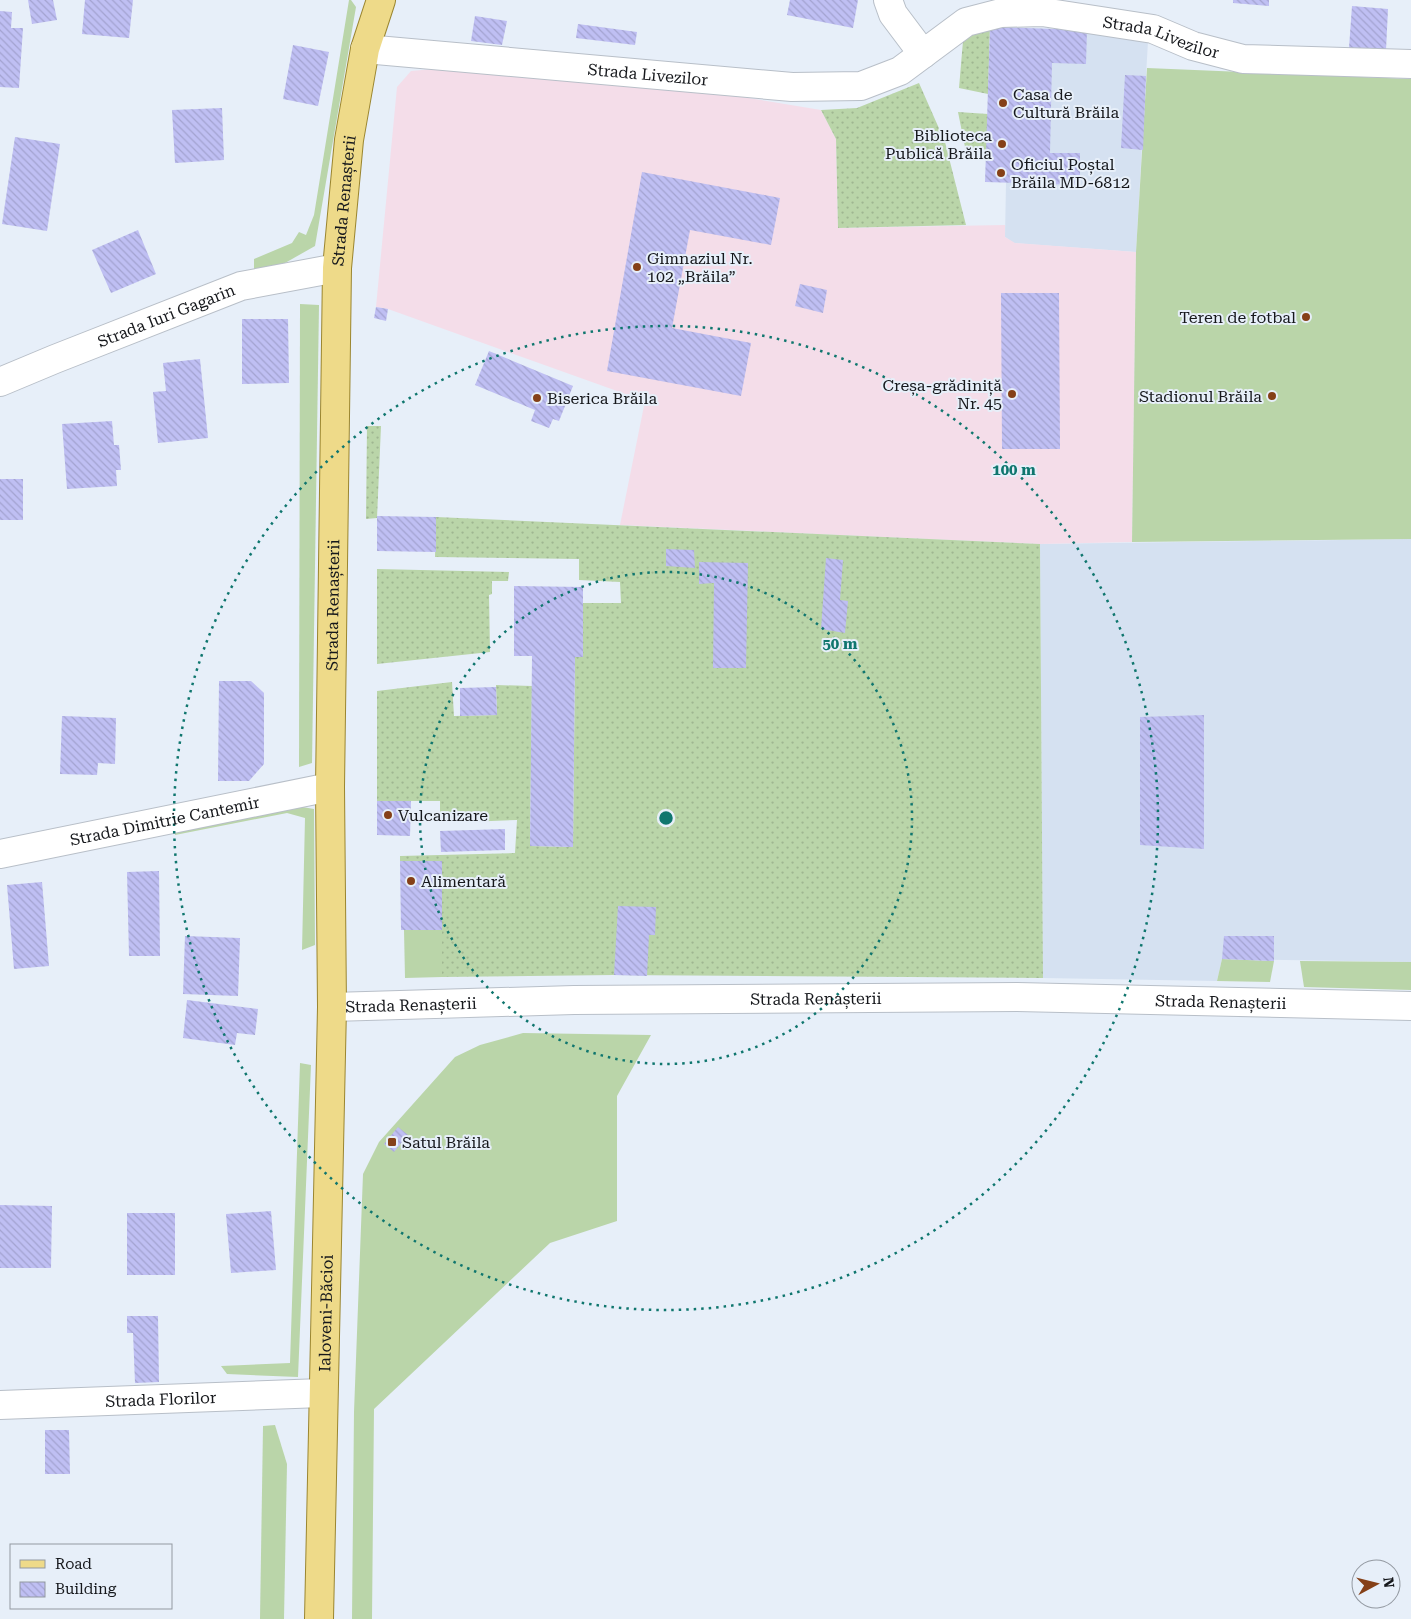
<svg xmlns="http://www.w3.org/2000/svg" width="1411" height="1619" font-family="'Roboto Serif',serif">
	<defs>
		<pattern id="garden-dots" width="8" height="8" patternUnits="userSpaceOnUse" patternTransform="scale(1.25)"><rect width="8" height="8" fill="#bad5a9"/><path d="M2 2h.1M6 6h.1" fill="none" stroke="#9fb691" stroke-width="1.8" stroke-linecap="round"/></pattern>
		<pattern id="building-back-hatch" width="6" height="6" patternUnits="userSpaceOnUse" patternTransform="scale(1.25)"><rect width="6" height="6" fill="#bfbff3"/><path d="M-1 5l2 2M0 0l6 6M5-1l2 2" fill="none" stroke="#a3a3d0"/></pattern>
	</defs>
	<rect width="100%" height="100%" fill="#e7eff9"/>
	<g fill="#d5e1f1">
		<path d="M 990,27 L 1087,30 L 1148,41 L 1136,252 L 1014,243 L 1005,237 L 1006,183 Z"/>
		<path d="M 1411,539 L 1411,962 L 1222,959 L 1217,981 L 1043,978 L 1040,544 Z"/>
	</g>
	<path fill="#f4dde9" d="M 433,69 L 688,88 L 821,110 L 836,139 L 838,228 L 1005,225 L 1005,237 L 1015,243 L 1136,252 L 1132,542 L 1040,544 L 620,525 L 645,401 L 388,309 L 376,307 L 397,87 L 411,71 Z"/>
	<g fill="#bad5a9">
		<path d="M 349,0 L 351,0 L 356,7 L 315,246 L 285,263 L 254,270 L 254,259 L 292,243 L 299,232 L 306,235 L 314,215 Z"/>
		<path d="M 1147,68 L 1411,79 L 1411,539 L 1132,542 L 1136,252 Z"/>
		<path d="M 300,304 L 319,305 L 312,763 L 299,767 Z"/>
		<path d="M 285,804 L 314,809 L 315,945 L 302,950 L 305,818 L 287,813 L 175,835 L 176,826 Z"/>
		<path d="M 404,930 L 442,930 L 442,977 L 405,978 Z"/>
		<path d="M 1222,959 L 1274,961 L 1270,982 L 1217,981 Z"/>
		<path d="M 1300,961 L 1411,962 L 1411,990 L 1304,987 Z"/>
		<path d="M 523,1033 L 651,1035 L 617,1096 L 617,1221 L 550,1243 L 374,1409 L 372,1619 L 352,1619 L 354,1412 L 363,1174 L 379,1142 L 455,1057 L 480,1045 Z"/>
		<path d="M 300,1063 L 311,1065 L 298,1377 L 227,1374 L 221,1366 L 290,1363 Z"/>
		<path d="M 275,1425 L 287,1464 L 284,1619 L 260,1619 L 263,1426 Z"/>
	</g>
	<g fill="url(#garden-dots)">
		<path d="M 990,27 L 988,94 L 959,88 L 963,41 L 979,29 Z"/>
		<path d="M 919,83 L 945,142 L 966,225 L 838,228 L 836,139 L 821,110 L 857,108 Z"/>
		<path d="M 958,112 L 988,114 L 987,150 L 965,147 Z"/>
		<path d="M 367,426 L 381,426 L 377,518 L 366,519 Z"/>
		<path d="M 436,517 L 1040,544 L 1043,978 L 614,975 L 442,977 L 442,861 L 400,861 L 400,856 L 515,853 L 517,820 L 440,823 L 440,801 L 377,801 L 377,691 L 452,682 L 454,716 L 497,715 L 496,685 L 532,686 L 530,846 L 573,847 L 575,657 L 583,657 L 583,603 L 621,603 L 620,582 L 579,580 L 579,559 L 435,557 Z"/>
		<path d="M 377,569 L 509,572 L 508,581 L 492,581 L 492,594 L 489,595 L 490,652 L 377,664 Z"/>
	</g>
	<g fill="url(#building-back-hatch)">
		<path d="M 28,0 L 53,0 L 57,20 L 32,24 Z"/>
		<path d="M 85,0 L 133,0 L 129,38 L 82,34 Z"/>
		<path d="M 790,0 L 858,0 L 853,28 L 787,15 Z"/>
		<path d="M 1233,0 L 1269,0 L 1269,6 L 1233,3 Z"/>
		<path d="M 1352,6 L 1388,9 L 1386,50 L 1349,48 Z"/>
		<path d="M 0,11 L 12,12 L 11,28 L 23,28 L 19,88 L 0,87 Z"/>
		<path d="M 475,16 L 507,21 L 502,45 L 471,41 Z"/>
		<path d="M 578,24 L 637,32 L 635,45 L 576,38 Z"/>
		<path d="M 990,27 L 1087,30 L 1086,64 L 1052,63 L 1050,153 L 1080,153 L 1080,185 L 985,182 Z"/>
		<path d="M 293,45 L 329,52 L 318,106 L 283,99 Z"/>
		<path d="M 1125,75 L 1146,76 L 1143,150 L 1121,148 Z"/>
		<path d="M 222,108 L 224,160 L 175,163 L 172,110 Z"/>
		<path d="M 15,137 L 60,144 L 47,231 L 2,224 Z"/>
		<path d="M 642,172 L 780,198 L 771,245 L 690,230 L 672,328 L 751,343 L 741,396 L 607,371 Z"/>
		<path d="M 138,230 L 156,274 L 111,293 L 92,250 Z"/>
		<path d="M 800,284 L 827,290 L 823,313 L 795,306 Z"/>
		<path d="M 1001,293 L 1059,293 L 1060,449 L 1002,449 Z"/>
		<path d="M 376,307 L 388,309 L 386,321 L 374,318 Z"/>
		<path d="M 242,319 L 288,319 L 289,383 L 242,384 Z"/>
		<path d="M 489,351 L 573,386 L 559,421 L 553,419 L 549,428 L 531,421 L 535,410 L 475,385 Z"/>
		<path d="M 200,359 L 208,438 L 158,443 L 153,392 L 166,391 L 163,363 Z"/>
		<path d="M 112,421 L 114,445 L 119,445 L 121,470 L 116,470 L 117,486 L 67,489 L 62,424 Z"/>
		<rect x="0" y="479" width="23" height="41"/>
		<path d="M 377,516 L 436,517 L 436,552 L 377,551 Z"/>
		<path d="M 666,549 L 694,550 L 695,568 L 666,566 Z"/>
		<path d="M 826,558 L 843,560 L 840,600 L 848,601 L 845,633 L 821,629 Z"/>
		<path d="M 699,562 L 748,563 L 746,668 L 713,668 L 714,583 L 699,584 Z"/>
		<path d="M 514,586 L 583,587 L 583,657 L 575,657 L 573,847 L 530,846 L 532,656 L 514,656 Z"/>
		<path d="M 219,681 L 251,681 L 264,693 L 264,764 L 249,781 L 218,781 Z"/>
		<path d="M 496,687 L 497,715 L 460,716 L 460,688 Z"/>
		<path d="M 1204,715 L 1204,849 L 1140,845 L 1140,717 Z"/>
		<path d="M 62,716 L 116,718 L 115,764 L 98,763 L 97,775 L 60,774 Z"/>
		<path d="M 377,801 L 411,801 L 410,836 L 377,835 Z"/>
		<path d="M 505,829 L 505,850 L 441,852 L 440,831 Z"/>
		<path d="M 400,861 L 442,861 L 442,930 L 401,930 Z"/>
		<path d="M 159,871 L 160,956 L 129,956 L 127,872 Z"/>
		<path d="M 42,882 L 49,966 L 14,969 L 7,885 Z"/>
		<path d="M 618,906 L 656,907 L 655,935 L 649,935 L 647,976 L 614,975 Z"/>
		<path d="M 185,936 L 240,938 L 238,996 L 183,994 Z"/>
		<path d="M 1224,936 L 1274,936 L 1274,961 L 1222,959 Z"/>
		<path d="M 187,1000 L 258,1009 L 255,1035 L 237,1033 L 235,1045 L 183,1038 Z"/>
		<path d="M 398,1127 L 408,1135 L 394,1152 L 384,1144 Z"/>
		<path d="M 0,1205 L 52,1206 L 51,1268 L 0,1268 Z"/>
		<path d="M 271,1211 L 276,1270 L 231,1273 L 226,1214 Z"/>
		<rect x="127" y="1213" width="48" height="62"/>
		<path d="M 127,1316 L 158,1316 L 159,1382 L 135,1383 L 133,1333 L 127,1333 Z"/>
		<path d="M 45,1430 L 69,1430 L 70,1474 L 45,1474 Z"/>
	</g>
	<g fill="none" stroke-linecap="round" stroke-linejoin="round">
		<defs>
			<g id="minor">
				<path d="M 888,0 L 893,14 L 923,54"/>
				<path id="s1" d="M 365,49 L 792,87 L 861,86 L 900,71 L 966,22 L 1001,13 L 1042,12 L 1153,29 L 1193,46 L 1243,59 L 1411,64"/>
				<path id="s2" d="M 0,382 L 55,359 L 241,286 L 337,268"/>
				<path id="s3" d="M 0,854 L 330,787"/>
				<path id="s4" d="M 332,1007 L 574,1000 L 1017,997 L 1411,1006"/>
				<path id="s5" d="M 0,1405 L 322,1393"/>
			</g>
			<g id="major">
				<path id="s6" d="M 319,1619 L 332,1007 L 330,787 L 337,268 L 349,140 L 365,49 L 381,0"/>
			</g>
		</defs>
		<use href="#minor" stroke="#b8bfc8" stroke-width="30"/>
		<use href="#major" stroke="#9b8630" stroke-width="30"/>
		<use href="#minor" stroke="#fff" stroke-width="28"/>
		<use href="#major" stroke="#eeda89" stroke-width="28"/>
	</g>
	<g fill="none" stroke="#0f766e" stroke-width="2.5" stroke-dasharray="2.5 5">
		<circle cx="666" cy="818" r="246"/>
		<circle cx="666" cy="818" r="492"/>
	</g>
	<g fill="#854018" stroke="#e7eff9" stroke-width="2">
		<circle cx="1003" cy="103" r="5"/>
		<circle cx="1002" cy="144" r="5"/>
		<circle cx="1001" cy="173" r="5"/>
		<circle cx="637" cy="267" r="5"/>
		<circle cx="1306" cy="317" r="5"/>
		<circle cx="1012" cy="394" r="5"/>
		<circle cx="1272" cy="396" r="5"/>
		<circle cx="537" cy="398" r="5"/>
		<circle cx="388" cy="815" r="5"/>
		<circle cx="411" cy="881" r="5"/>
		<rect x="387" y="1137" width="10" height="10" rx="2.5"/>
	</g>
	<g text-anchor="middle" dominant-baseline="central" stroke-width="4" stroke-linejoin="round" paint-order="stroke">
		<g font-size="16" fill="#16181c" stroke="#e7eff9">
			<text stroke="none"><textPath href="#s1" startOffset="821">Strada Livezilor</textPath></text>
			<text stroke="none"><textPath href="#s1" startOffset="284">Strada Livezilor</textPath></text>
			<text stroke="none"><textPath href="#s6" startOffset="1419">Strada Renașterii</textPath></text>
			<text stroke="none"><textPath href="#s2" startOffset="179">Strada Iuri Gagarin</textPath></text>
			<text stroke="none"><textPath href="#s6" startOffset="1014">Strada Renașterii</textPath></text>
			<text stroke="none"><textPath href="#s3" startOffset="168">Strada Dimitrie Cantemir</textPath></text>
			<text stroke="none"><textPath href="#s4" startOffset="484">Strada Renașterii</textPath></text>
			<text stroke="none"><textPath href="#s4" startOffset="889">Strada Renașterii</textPath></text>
			<text stroke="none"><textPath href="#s4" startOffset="79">Strada Renașterii</textPath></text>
			<text stroke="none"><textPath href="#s6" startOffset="306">Ialoveni-Băcioi</textPath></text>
			<text stroke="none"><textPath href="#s5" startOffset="161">Strada Florilor</textPath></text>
		</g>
		<g font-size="16" fill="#16181c" stroke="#e7eff9" text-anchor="start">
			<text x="1013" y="94">Casa de<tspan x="1013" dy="18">Cultură Brăila</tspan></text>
			<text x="992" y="135" text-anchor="end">Biblioteca<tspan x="992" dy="18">Publică Brăila</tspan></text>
			<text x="1011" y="164">Oficiul Poștal<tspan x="1011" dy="18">Brăila MD-6812</tspan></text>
			<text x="647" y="258">Gimnaziul Nr.<tspan x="647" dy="18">102 „Brăila”</tspan></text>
			<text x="1296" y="317" text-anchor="end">Teren de fotbal</text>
			<text x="1002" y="385" text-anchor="end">Creșa-grădiniță<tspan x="1002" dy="18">Nr. 45</tspan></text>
			<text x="1262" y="396" text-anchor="end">Stadionul Brăila</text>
			<text x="547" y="398">Biserica Brăila</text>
			<text x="398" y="815">Vulcanizare</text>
			<text x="421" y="881">Alimentară</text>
			<text x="402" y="1142">Satul Brăila</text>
		</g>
	</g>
	<circle cx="666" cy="818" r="8" fill="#0f766e" stroke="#e7eff9" stroke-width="2.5"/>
	<g font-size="15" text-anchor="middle" font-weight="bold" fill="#0f766e" stroke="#e7eff9" stroke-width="4" stroke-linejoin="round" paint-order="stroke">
		<text x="1014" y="475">100 m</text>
		<text x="840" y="649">50 m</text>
	</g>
	<rect x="10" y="1544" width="162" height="65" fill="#e7eff9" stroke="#9399a1"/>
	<rect x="20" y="1560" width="25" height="8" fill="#eeda89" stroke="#9399a1"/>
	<text x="55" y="1569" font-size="15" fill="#16181c">Road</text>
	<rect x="20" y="1582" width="25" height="15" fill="url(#building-back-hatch)" stroke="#9399a1"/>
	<text x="55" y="1594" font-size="15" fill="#16181c">Building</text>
	<g transform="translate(1376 1584) rotate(83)"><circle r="24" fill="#e7eff9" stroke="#9399a1"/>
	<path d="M0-4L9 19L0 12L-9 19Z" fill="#854018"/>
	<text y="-8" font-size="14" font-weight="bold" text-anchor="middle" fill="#16181c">N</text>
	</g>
</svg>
